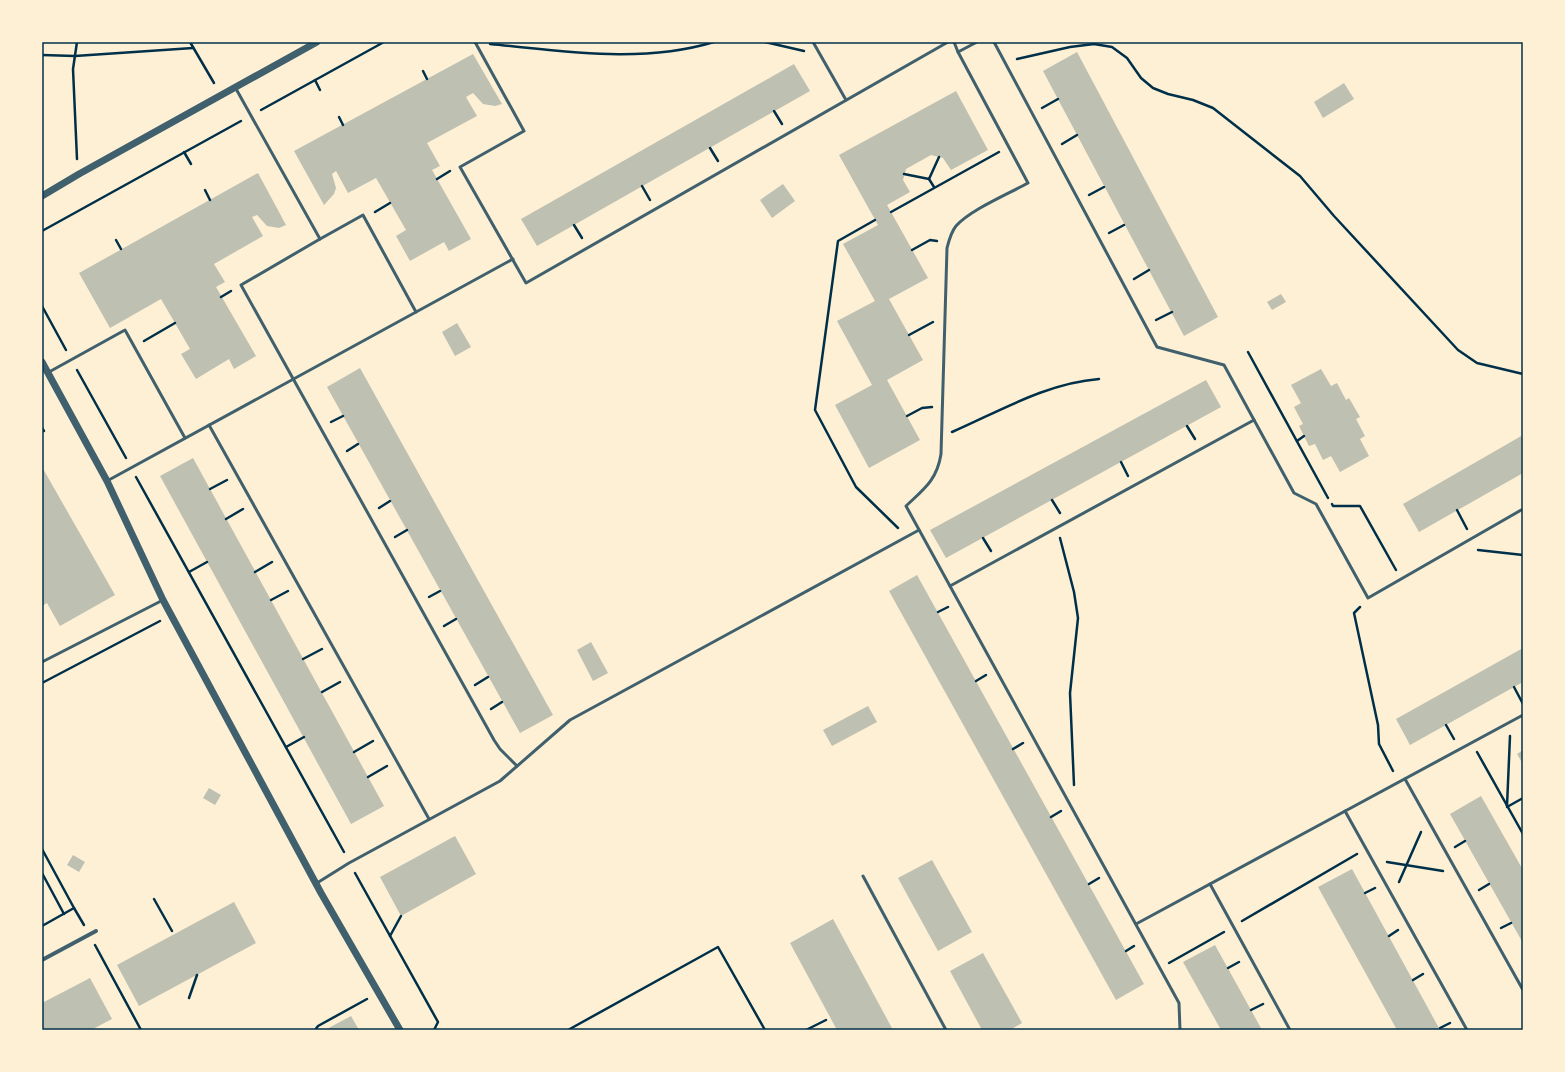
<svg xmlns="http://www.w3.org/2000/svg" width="1565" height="1072" font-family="'Open Sans',sans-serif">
	<rect width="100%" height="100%" fill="#fdf0d5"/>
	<g fill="#bec0b2">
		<path d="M 1077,52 L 1218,317 L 1184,336 L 1043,71 Z"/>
		<path d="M 473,54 L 502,104 L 495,106 L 483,104 L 473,93 L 466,97 L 477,116 L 427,143 L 440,166 L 432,170 L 471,239 L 449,251 L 444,242 L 410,261 L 396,236 L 406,230 L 376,178 L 348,193 L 336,171 L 332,174 L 336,188 L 334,194 L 324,205 L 294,151 Z"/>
		<path d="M 794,64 L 810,91 L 537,246 L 521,219 Z"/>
		<path d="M 1344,83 L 1354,99 L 1323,118 L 1314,102 Z"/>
		<path d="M 956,91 L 988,150 L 951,170 L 943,158 L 931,155 L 906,169 L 903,180 L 910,192 L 887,205 L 928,278 L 889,299 L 923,360 L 887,380 L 920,440 L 869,468 L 835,405 L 872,385 L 837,321 L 875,301 L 843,244 L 878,225 L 839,155 Z"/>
		<path d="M 258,173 L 286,225 L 279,228 L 267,226 L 257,215 L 252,217 L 263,236 L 214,264 L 225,282 L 216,287 L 256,356 L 234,369 L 229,359 L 196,379 L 181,354 L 190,349 L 161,299 L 110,328 L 79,273 Z"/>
		<path d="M 783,184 L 795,201 L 772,218 L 760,200 Z"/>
		<path d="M 1281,294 L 1286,302 L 1272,310 L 1267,302 Z"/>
		<path d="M 457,323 L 471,347 L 455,356 L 442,332 Z"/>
		<path d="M 360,368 L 553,715 L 520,733 L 327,387 Z"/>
		<path d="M 1321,369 L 1331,386 L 1337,383 L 1346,400 L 1349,398 L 1360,417 L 1356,419 L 1365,436 L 1360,439 L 1369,456 L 1340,472 L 1331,456 L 1323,460 L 1315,444 L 1309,446 L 1299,426 L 1303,424 L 1294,407 L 1301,403 L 1291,385 Z"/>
		<path d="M 1206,380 L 1221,407 L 946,558 L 930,530 Z"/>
		<path d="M 1523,435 L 1523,473 L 1419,532 L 1403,504 Z"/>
		<path d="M 193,458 L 384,806 L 351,824 L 160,476 Z"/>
		<path d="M 42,467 L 115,595 L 60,626 L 47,603 L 42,606 Z"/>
		<path d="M 917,575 L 1144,984 L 1116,1000 L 889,591 Z"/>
		<path d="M 591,642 L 608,673 L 593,681 L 577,650 Z"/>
		<path d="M 1523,648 L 1523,682 L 1410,745 L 1396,719 Z"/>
		<path d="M 868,706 L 877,722 L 832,746 L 823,730 Z"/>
		<path d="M 1523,750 L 1523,764 L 1517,754 Z"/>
		<path d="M 209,788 L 221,795 L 215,805 L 203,798 Z"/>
		<path d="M 1481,796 L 1523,870 L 1523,943 L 1450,814 Z"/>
		<path d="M 455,836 L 476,874 L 401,916 L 380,877 Z"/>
		<path d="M 73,855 L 85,862 L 79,872 L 67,865 Z"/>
		<path d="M 932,860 L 972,932 L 938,951 L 898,878 Z"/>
		<path d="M 1352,869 L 1440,1030 L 1397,1030 L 1318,887 Z"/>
		<path d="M 234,902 L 256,943 L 139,1006 L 117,965 Z"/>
		<path d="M 833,919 L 893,1030 L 837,1030 L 790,943 Z"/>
		<path d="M 1215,945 L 1262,1030 L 1221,1030 L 1183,962 Z"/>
		<path d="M 983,953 L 1022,1023 L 1010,1030 L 982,1030 L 950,971 Z"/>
		<path d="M 90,978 L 112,1019 L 91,1030 L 42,1030 L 42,1003 Z"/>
		<path d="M 351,1016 L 359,1030 L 325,1030 Z"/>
	</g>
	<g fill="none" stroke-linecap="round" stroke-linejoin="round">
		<g stroke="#003049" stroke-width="2.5">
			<path d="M 77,42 L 73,69 L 77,159"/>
			<path d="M 190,42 L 214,83"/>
			<path d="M 765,42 L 804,51"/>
			<path d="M 490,44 C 564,51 641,64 714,42"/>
			<path d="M 42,55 L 75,56 L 193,48"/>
			<path d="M 1017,59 L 1070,47 L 1094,44 L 1112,47 L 1127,58 L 1141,78 L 1153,88 L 1168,94 L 1193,100 L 1213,108 L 1300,176 L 1334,216 L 1458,350 L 1477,363 L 1523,374"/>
			<path d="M 423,71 L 427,79"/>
			<path d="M 315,80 L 320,90"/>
			<path d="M 1042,108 L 1058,99"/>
			<path d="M 261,110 L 384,42"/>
			<path d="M 774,111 L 782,124"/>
			<path d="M 339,117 L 343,125"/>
			<path d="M 1062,144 L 1077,135"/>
			<path d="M 710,148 L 718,161"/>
			<path d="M 184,152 L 191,164"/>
			<path d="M 904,174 L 929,179 L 939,157"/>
			<path d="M 437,179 L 450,171"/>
			<path d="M 929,179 L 934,187"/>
			<path d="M 642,186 L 650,200"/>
			<path d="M 205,190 L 210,200"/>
			<path d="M 1089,195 L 1104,187"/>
			<path d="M 375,212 L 390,203"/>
			<path d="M 891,212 L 999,152"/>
			<path d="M 875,220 L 838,241 L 815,410 L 856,487 L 898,528"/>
			<path d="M 574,225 L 582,238"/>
			<path d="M 42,231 L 241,121"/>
			<path d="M 1109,233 L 1124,225"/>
			<path d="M 116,240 L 121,249"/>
			<path d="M 912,250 L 930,240 L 937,241"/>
			<path d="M 1134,279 L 1149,270"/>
			<path d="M 221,297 L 231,291"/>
			<path d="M 42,306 L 66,350"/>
			<path d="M 1156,320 L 1172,312"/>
			<path d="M 909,335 L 933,322"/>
			<path d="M 144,341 L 175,323"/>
			<path d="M 1248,352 L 1328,498"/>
			<path d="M 77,370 L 126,458"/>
			<path d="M 907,416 L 922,408 L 932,407"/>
			<path d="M 331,422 L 343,416"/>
			<path d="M 1187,426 L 1195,439"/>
			<path d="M 42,428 L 44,431"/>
			<path d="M 952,432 C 1000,411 1047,383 1099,379"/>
			<path d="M 1297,441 L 1304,436"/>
			<path d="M 347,451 L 358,444"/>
			<path d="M 1121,462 L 1128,476"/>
			<path d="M 136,477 L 344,852"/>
			<path d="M 210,489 L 227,480"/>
			<path d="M 1052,500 L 1060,513"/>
			<path d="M 1332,504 L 1333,506 L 1360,506 L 1396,570"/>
			<path d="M 379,508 L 390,501"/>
			<path d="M 1457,510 L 1467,529"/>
			<path d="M 226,519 L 243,509"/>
			<path d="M 395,537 L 407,530"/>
			<path d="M 983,538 L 991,551"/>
			<path d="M 1060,538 L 1074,592 L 1078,618 L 1070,693 L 1074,785"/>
			<path d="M 1478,550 L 1523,555"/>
			<path d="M 189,572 L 207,562"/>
			<path d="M 255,572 L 272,562"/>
			<path d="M 429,597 L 440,591"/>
			<path d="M 271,600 L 288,591"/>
			<path d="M 1360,607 L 1354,613 L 1378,725 L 1379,744 L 1393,771"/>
			<path d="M 938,612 L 948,607"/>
			<path d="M 444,626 L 456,619"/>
			<path d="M 303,659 L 322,649"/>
			<path d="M 976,681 L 986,675"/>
			<path d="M 42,683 L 160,621"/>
			<path d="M 475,685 L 488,677"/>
			<path d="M 1514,687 L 1523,704"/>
			<path d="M 322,692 L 340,682"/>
			<path d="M 491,709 L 502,702"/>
			<path d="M 1446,725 L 1454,739"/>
			<path d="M 286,747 L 304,737"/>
			<path d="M 1013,749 L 1023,743"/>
			<path d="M 354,752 L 373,741"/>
			<path d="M 1477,752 L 1523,834"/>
			<path d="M 368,777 L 387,766"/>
			<path d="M 1507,806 L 1510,736"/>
			<path d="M 1507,807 L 1523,798"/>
			<path d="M 1051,817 L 1061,811"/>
			<path d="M 1455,847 L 1465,841"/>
			<path d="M 42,849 L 74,908 L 42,926"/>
			<path d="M 1387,862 L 1443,871"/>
			<path d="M 42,873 L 64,914"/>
			<path d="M 355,873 L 438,1022 L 434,1030"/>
			<path d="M 1399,882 L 1421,832"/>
			<path d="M 1089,884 L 1099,878"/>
			<path d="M 1479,890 L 1489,884"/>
			<path d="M 1365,893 L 1375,888"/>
			<path d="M 154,899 L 172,931"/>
			<path d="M 74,908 L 84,925"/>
			<path d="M 1242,921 L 1357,854"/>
			<path d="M 1501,928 L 1511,923"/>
			<path d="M 390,936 L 401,916"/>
			<path d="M 1389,936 L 1398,930"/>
			<path d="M 95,945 L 141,1030"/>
			<path d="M 1126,951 L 1134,946"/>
			<path d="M 1169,963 L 1224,932"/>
			<path d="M 1228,968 L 1239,962"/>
			<path d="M 1413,980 L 1423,974"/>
			<path d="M 189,998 L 197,975"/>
			<path d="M 1251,1010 L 1263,1004"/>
			<path d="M 1440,1028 L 1450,1023"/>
			<path d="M 315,1030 L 318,1026 L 367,999"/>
			<path d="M 568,1030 L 718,947 L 765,1030"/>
			<path d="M 806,1030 L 826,1020"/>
		</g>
		<g stroke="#3f606c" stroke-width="3">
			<path d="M 475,42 L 524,131 L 460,167 L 526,283 L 948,42"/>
			<path d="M 813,42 L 846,100"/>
			<path d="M 954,42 L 958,52 L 977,42"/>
			<path d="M 994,42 L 1157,347 L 1224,365 L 1294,493 L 1316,504 L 1368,598 L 1523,509"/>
			<path d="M 958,52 L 1028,183 C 1008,194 970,210 956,226 C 951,232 949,240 947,248 L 941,454 C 937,480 924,489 906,506 L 1179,1003 L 1180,1030"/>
			<path d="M 235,87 L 320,239 L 241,285 L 494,740 L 500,749 L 517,766"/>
			<path d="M 320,239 L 363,215 L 416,312"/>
			<path d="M 49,372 L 125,330 L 185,438"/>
			<path d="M 209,425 L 429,819"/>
			<path d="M 107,481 L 513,259"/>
			<path d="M 950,586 L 1254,420"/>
			<path d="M 42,662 L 163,600"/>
			<path d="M 1405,779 L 1523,990"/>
			<path d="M 1345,811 L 1467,1030"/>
			<path d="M 863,876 L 946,1030"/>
			<path d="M 317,883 L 349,863 L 500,781 L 570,720 L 919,530"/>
			<path d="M 1210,884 L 1290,1030"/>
			<path d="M 1136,924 L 1523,715"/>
		</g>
		<path stroke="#3f606c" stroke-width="4" d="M 42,960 L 96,931"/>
		<g stroke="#3f606c" stroke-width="7">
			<path d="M 42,196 L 79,174 L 317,42"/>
			<path d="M 42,362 L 107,481 L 163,600 L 321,893 L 400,1030"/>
		</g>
	</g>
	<rect width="1565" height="1072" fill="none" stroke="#fdf0d5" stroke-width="86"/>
	<rect x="43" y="43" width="1479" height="986" fill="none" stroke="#003049" stroke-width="1.5"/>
</svg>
